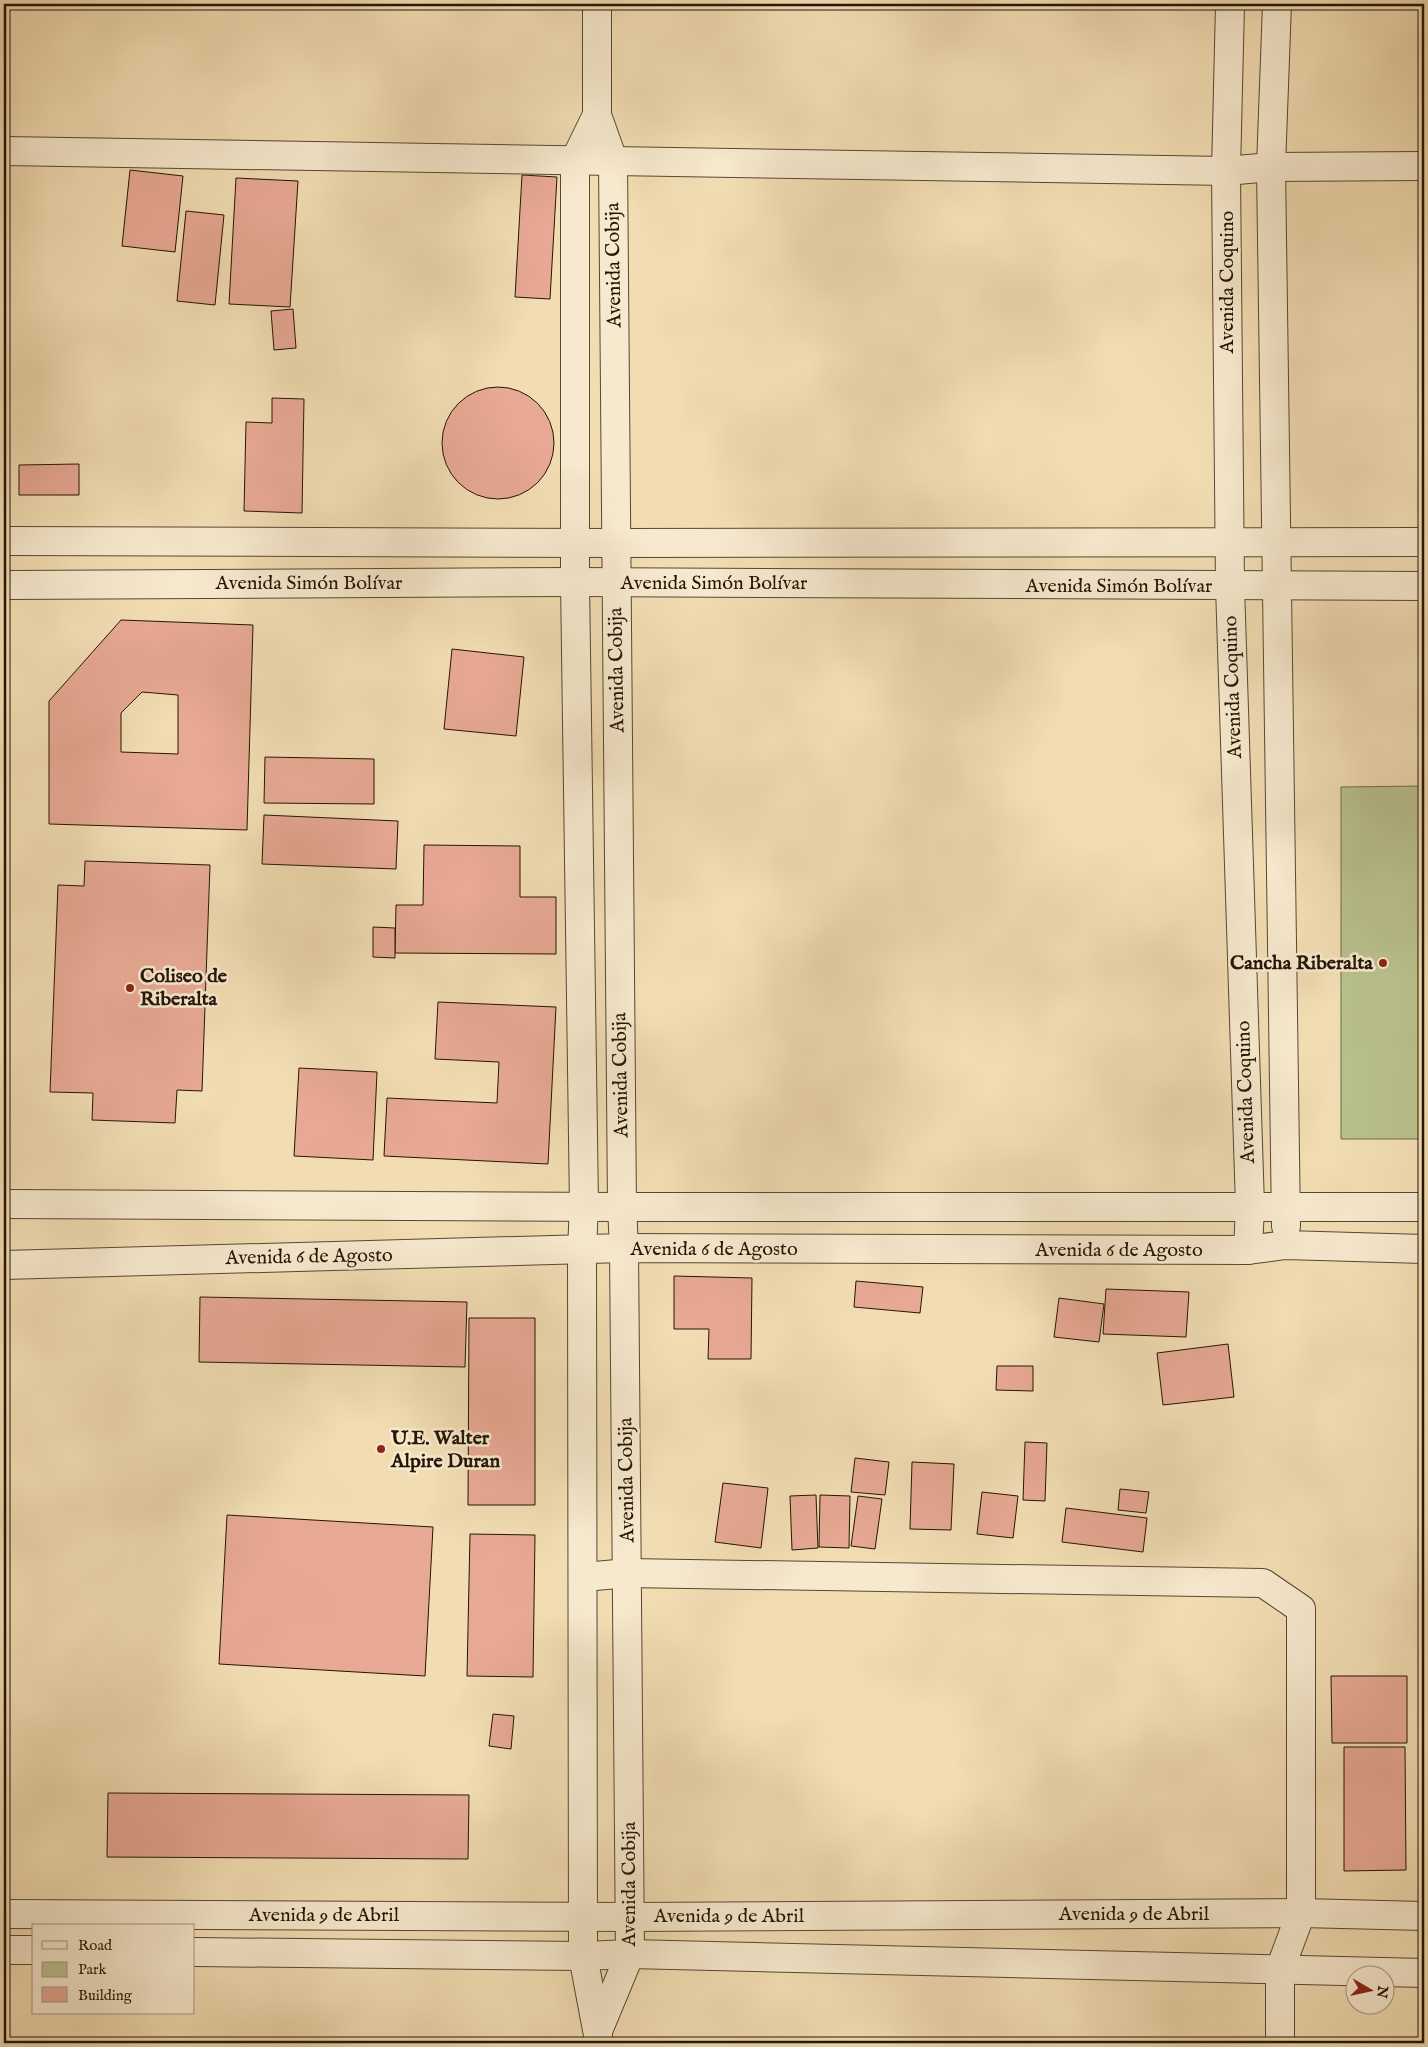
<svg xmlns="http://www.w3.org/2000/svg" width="1428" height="2047" font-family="'IM FELL English',serif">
	<rect width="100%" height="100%" fill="#f2ddb3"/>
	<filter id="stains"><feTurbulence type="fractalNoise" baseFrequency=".004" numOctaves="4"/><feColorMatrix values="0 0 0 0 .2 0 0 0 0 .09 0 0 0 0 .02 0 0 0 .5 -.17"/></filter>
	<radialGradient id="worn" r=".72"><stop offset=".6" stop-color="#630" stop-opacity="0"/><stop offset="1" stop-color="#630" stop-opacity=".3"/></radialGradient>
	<path fill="#b9c18d" stroke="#6e6b4a" d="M 1424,786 L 1424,1139 L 1341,1139 L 1341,787 Z"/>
	<g fill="#e8a994" stroke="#241506" fill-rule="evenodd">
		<path d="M 130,170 L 183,176 L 175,252 L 122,246 Z"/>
		<path d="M 522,175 L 557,177 L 550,299 L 515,297 Z"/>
		<path d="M 236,178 L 298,181 L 290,307 L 229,304 Z"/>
		<path d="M 186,211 L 224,215 L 215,305 L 177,301 Z"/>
		<path d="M 293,309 L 296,348 L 274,350 L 271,311 Z"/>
		<circle cx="498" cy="443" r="56"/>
		<path d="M 272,398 L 304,399 L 302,513 L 244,511 L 246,422 L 272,423 Z"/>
		<path d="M 79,464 L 79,495 L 19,495 L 19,465 Z"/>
		<path d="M 121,620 L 253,625 L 247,830 L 49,824 L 49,701 ZM 142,692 L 178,695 L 178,754 L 121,752 L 121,713 Z"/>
		<path d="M 452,649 L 524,657 L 516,736 L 444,729 Z"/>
		<path d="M 265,757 L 374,759 L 374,804 L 264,803 Z"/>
		<path d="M 264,815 L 398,821 L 396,869 L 262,864 Z"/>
		<path d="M 424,845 L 520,846 L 520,897 L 556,897 L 556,954 L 395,953 L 396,905 L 423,905 Z"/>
		<path d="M 85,861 L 210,865 L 202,1091 L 177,1090 L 175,1123 L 92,1120 L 93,1093 L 50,1092 L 58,885 L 84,886 Z"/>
		<path d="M 373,927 L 395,928 L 395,958 L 373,957 Z"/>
		<path d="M 438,1002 L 556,1007 L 548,1164 L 384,1156 L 387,1098 L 497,1103 L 499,1062 L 435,1059 Z"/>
		<path d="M 299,1068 L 377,1072 L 373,1160 L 294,1156 Z"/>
		<path d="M 674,1276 L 752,1278 L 751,1359 L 708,1359 L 709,1329 L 674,1329 Z"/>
		<path d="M 856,1281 L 923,1287 L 920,1313 L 854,1307 Z"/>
		<path d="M 1106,1289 L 1189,1292 L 1186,1337 L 1103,1334 Z"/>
		<path d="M 200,1297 L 467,1302 L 465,1367 L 199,1362 Z"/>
		<path d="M 1059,1298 L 1104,1304 L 1099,1342 L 1054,1337 Z"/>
		<path d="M 469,1318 L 535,1318 L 535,1505 L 468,1505 Z"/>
		<path d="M 1228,1344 L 1234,1397 L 1163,1405 L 1157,1353 Z"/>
		<path d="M 997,1366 L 1033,1366 L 1033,1391 L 996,1390 Z"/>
		<path d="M 1025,1442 L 1047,1443 L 1045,1501 L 1023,1500 Z"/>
		<path d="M 855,1458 L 889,1462 L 885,1495 L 851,1492 Z"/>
		<path d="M 912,1462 L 954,1464 L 951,1530 L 910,1529 Z"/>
		<path d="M 723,1483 L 768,1488 L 761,1548 L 715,1542 Z"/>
		<path d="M 1120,1489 L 1149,1492 L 1146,1513 L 1118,1510 Z"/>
		<path d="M 982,1492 L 1018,1496 L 1013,1538 L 977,1534 Z"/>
		<path d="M 816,1495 L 818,1548 L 792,1550 L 790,1496 Z"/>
		<path d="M 820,1495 L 850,1496 L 849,1548 L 819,1547 Z"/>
		<path d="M 858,1496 L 882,1499 L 875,1549 L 851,1546 Z"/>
		<path d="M 1066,1508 L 1147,1518 L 1143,1552 L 1062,1542 Z"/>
		<path d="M 227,1515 L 433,1527 L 425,1676 L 219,1664 Z"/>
		<path d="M 470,1534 L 535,1535 L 533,1677 L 467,1676 Z"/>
		<path d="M 1331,1676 L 1407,1676 L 1407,1743 L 1332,1743 Z"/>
		<path d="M 493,1714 L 514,1716 L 511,1749 L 489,1746 Z"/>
		<path d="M 1344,1747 L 1405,1747 L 1406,1870 L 1344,1871 Z"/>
		<path d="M 108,1793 L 469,1795 L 468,1859 L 107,1857 Z"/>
		<path d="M 1424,1818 L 1424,1872 L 1422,1872 Z"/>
	</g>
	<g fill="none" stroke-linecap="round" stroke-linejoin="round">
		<defs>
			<g id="minor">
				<path d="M 597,4 L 597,115 L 613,160 L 622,1207 L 624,1248 L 630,1954 L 598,2031"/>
				<path d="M 1230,4 L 1226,171 L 1230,586 L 1250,1206 L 1248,1250"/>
				<path d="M 1277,4 L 1271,167 L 1286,1226"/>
				<path d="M 597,115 L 575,160 L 575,582 L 584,1206 L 582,1250 L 583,1956 L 598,2035"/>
				<path d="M 4,151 L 1226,171 L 1271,167 L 1424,166"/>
				<path d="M 4,541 L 617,543 L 1424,542"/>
				<path d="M 4,585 L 575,582 L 1424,586"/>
				<path d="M 4,1204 L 622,1207 L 1424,1207"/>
				<path d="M 4,1265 L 624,1248 L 1248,1250 L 1285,1245 L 1424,1249"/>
				<path d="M 584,1577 L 628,1573 L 1263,1583 L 1301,1609 L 1301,1913 L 1280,1969 L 1280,2043"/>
				<path d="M 4,1914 L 630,1917 L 1301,1913 L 1424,1916"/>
				<path d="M 4,1950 L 34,1950"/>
				<path d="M 194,1952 L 583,1956 L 630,1954 L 1424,1973"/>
			</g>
		</defs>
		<use href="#minor" stroke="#584731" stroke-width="30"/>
		<use href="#minor" stroke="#f7e9ce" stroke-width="28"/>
	</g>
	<g fill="#8f2418" stroke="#f7e9ce" stroke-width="2">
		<circle cx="1383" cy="963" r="5"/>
		<circle cx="130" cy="988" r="5"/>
		<circle cx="381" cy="1449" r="5"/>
	</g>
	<g text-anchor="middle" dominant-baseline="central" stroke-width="5" stroke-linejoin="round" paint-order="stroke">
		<g font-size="20" fill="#241506" stroke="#f7e9ce">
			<text transform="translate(614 265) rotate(-91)">Avenida Cobija</text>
			<text transform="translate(1227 282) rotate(-90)">Avenida Coquino</text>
			<text x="309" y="583">Avenida Simón Bolívar</text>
			<text x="714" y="583">Avenida Simón Bolívar</text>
			<text x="1119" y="586">Avenida Simón Bolívar</text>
			<text transform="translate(617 670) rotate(-91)">Avenida Cobija</text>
			<text transform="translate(1233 687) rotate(-92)">Avenida Coquino</text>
			<text transform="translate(621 1075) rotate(-91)">Avenida Cobija</text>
			<text transform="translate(1246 1092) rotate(-92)">Avenida Coquino</text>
			<text x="714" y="1249">Avenida 6 de Agosto</text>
			<text x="1119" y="1250">Avenida 6 de Agosto</text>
			<text transform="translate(309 1257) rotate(-1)">Avenida 6 de Agosto</text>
			<text transform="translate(627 1480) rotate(-91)">Avenida Cobija</text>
			<text transform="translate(629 1884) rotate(-90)">Avenida Cobija</text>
			<text x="1134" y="1914">Avenida 9 de Abril</text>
			<text x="324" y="1915">Avenida 9 de Abril</text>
			<text x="729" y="1916">Avenida 9 de Abril</text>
		</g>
		<g font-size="20" font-weight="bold" fill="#241506" stroke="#f7e9ce" text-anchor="start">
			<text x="1373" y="963" text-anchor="end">Cancha Riberalta</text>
			<text x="140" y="976">Coliseo de<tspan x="140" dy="23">Riberalta</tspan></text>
			<text x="391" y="1438">U.E. Walter<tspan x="391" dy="23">Alpire Duran</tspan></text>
		</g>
	</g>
	<rect width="1428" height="2047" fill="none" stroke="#f2ddb3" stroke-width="20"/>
	<rect x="5" y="5" width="1418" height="2037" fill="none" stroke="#241506" stroke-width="2.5"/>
	<rect x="10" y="10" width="1408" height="2027" fill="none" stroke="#241506"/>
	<rect x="32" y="1924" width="162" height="90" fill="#f7e9ce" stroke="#a3947e"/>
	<rect x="42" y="1941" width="25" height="8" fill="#f7e9ce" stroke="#a3947e"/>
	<text x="78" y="1950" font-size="15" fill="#241506">Road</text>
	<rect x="42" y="1962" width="25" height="15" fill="#b9c18d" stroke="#a3947e"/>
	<text x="78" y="1974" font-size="15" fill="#241506">Park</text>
	<rect x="42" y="1987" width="25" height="15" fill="#e8a994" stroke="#a3947e"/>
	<text x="78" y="2000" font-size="15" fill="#241506">Building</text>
	<g transform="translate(1370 1990) rotate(99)"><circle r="24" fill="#f7e9ce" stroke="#a3947e"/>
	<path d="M0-4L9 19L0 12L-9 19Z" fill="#8f2418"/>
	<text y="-8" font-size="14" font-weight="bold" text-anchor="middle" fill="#241506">N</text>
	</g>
	<rect width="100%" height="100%" filter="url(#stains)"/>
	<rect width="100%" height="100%" fill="url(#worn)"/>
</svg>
